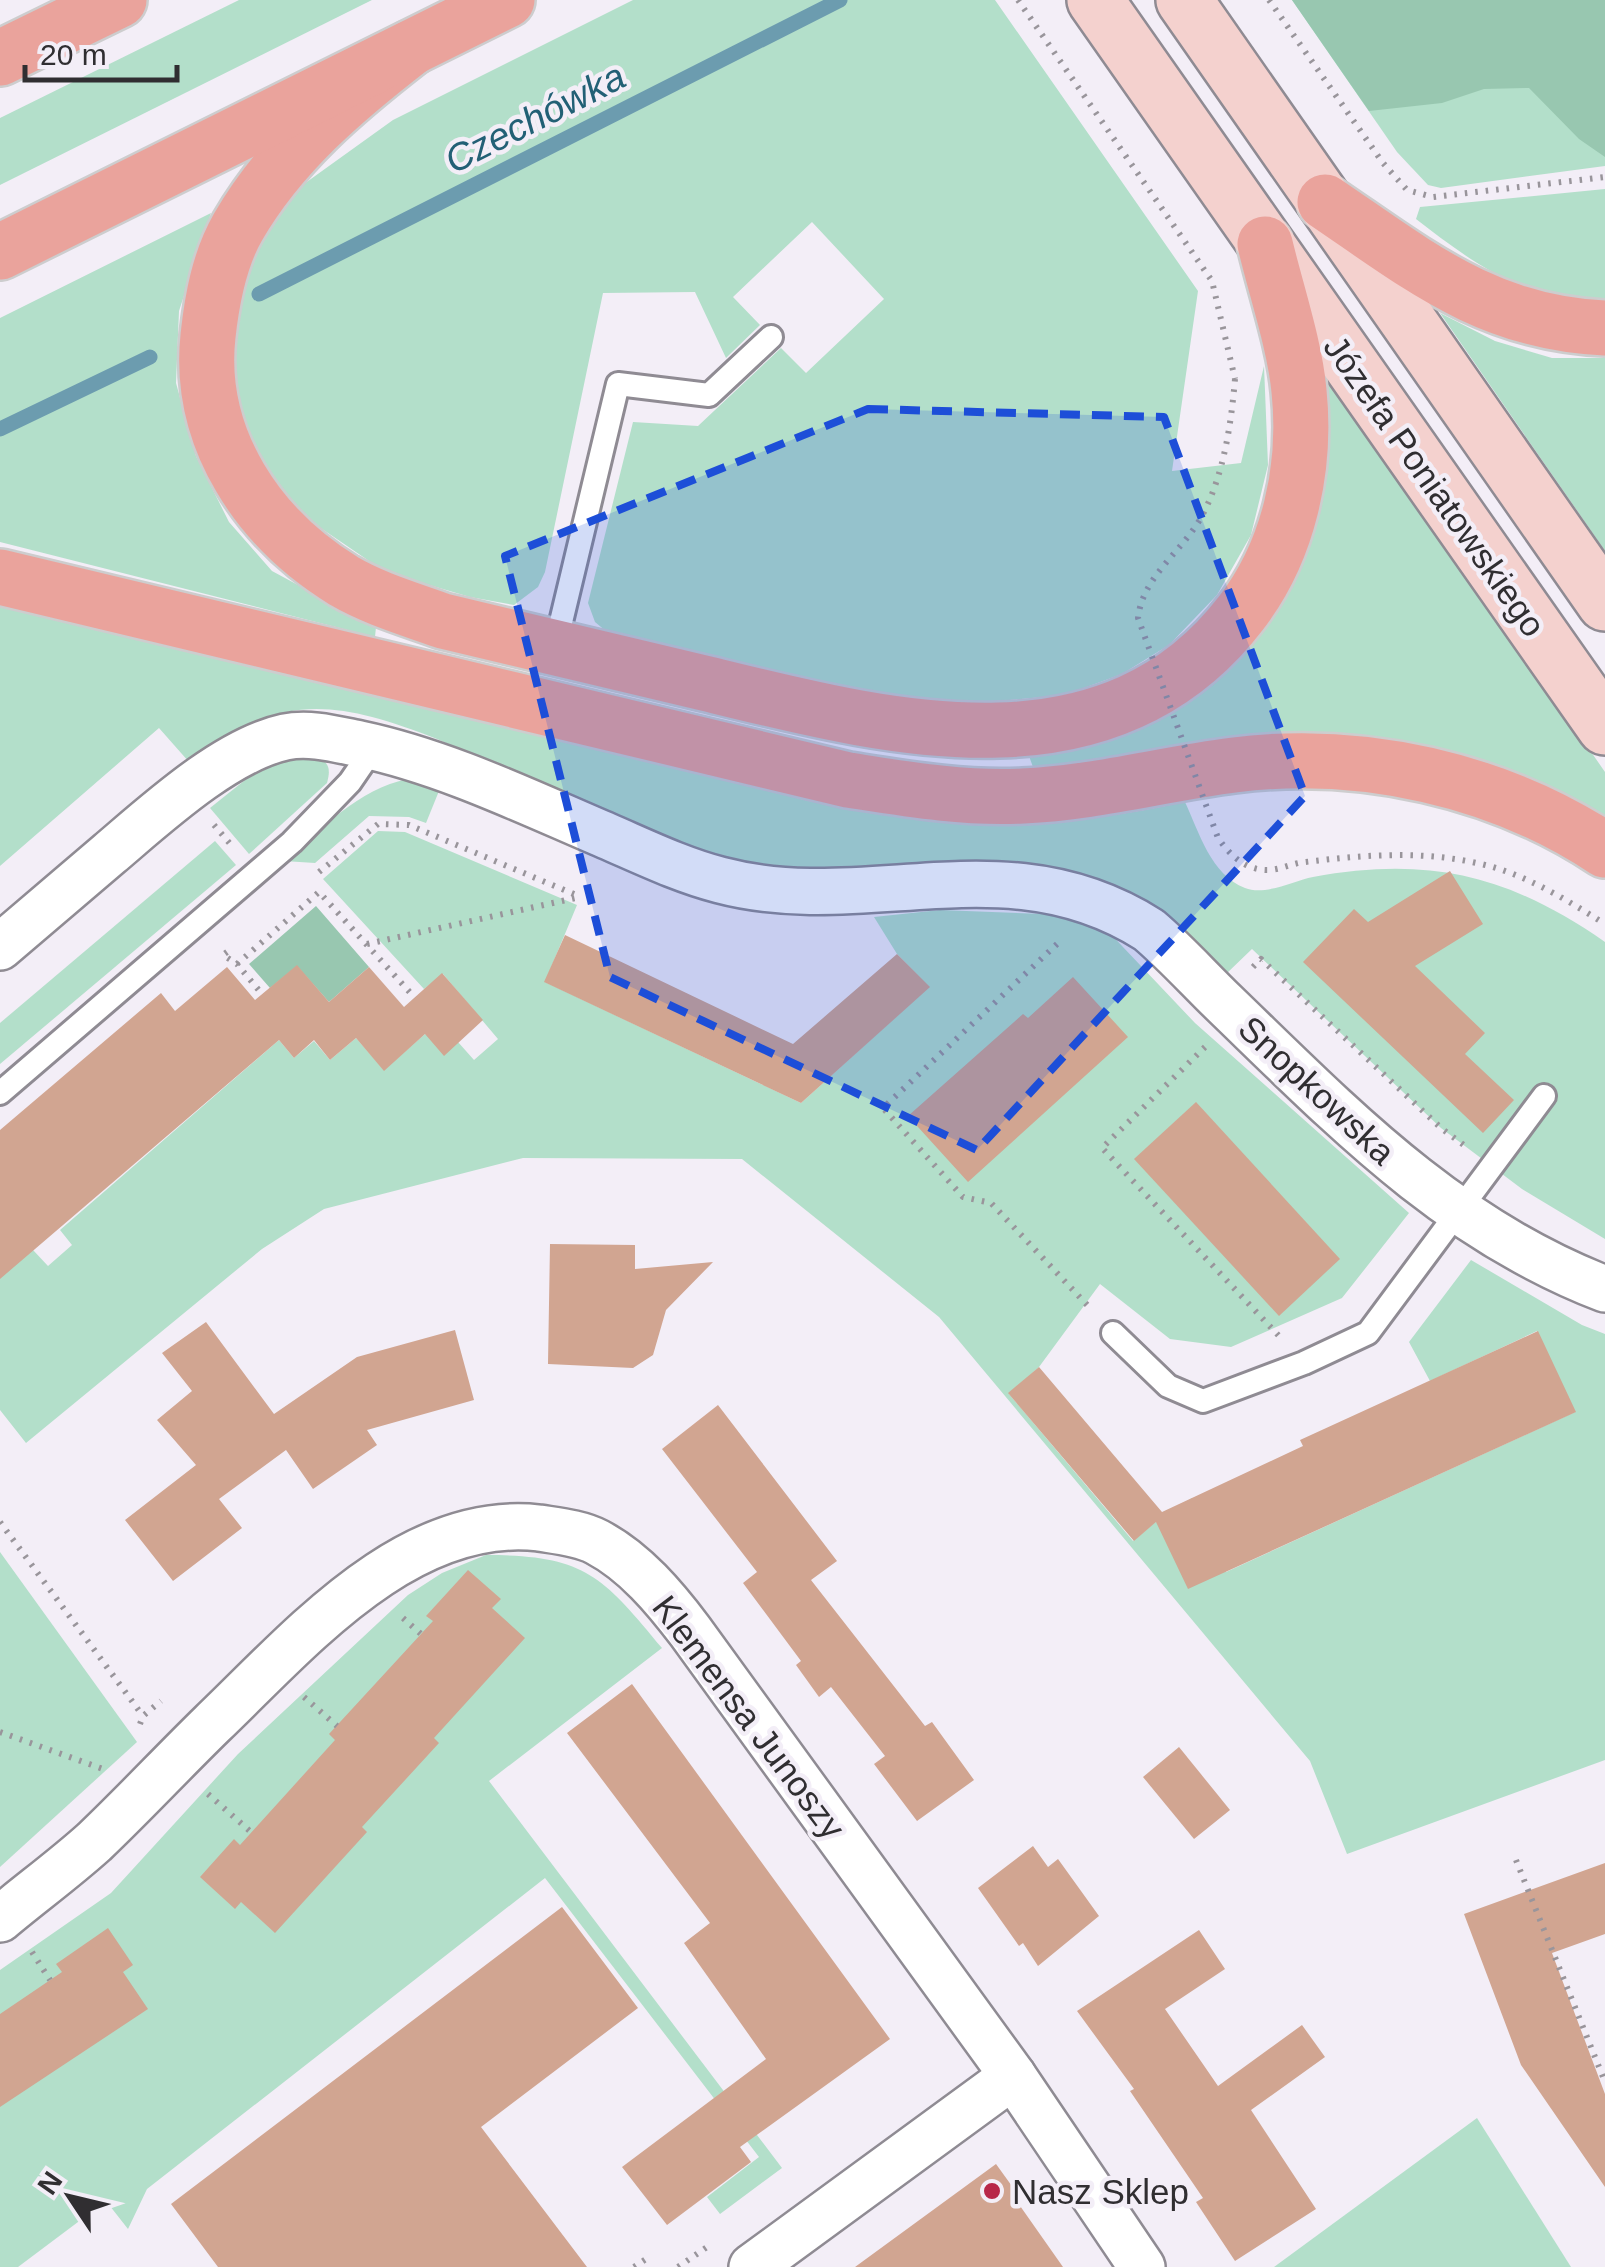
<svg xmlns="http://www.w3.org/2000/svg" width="1605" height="2267" font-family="Helvetica,sans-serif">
	<rect width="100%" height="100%" fill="#f3eef7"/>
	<g fill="#b3dfca">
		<path d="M 239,0 L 372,0 L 0,185 L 0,118 Z"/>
		<path d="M 633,0 L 995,0 L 1198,291 L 1172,471 L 1241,463 L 1264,366 L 1268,465 L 1251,535 L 1217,595 L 1169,645 L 1122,674 L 1065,695 L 967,704 L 828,686 L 737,662 L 613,637 L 595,622 L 588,603 L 633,422 L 698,426 L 781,348 L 806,373 L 884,299 L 812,222 L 733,297 L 760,325 L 726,358 L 695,292 L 603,293 L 545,572 L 538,587 L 514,605 L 470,597 L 402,577 L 372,563 L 303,516 L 274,483 L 248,442 L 231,365 L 243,280 L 262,234 L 290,194 L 393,120 Z"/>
		<path d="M 1292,0 L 1605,0 L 1605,166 L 1441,188 L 1428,185 L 1397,152 Z"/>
		<path d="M 1605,189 L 1605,304 C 1585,300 1563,299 1543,293 C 1495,280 1455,249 1416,219 L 1420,207 Z"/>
		<path d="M 211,213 L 179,311 L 176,383 L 196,456 L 229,522 L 272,571 L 376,627 L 375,637 L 0,542 L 0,318 Z"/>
		<path d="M 1440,313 L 1495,341 L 1552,358 L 1605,358 L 1605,551 Z"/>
		<path d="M 1315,354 L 1605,772 L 1605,824 L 1589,815 L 1092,764 L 1033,767 L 1029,756 L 1083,745 L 1134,725 L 1224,671 L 1271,615 Z"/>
		<path d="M 0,602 L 809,801 C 842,807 875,814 908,818 C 1000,829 1094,822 1185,802 C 1199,832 1211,875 1245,888 C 1265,896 1293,881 1313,877 C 1429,856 1509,875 1605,942 L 1605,1239 L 1522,1189 L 1441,1128 L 1252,949 L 1226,974 L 1160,910 L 1124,890 L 1089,878 L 1034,866 L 953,863 L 779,872 L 697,853 L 437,739 C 334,699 279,692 189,762 L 159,728 L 0,866 Z"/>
		<path d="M 316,755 C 329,763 331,768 327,783 L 249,854 L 210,808 L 264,765 Z"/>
		<path d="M 408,779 L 435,786 L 439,791 L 426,823 L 409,817 L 369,816 L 315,863 L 284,861 C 322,829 358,789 408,779 Z"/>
		<path d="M 378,831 L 405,832 L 577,905 L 545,982 L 801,1103 L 929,987 L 897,954 L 874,917 L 940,910 L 1044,914 L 1105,928 L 1195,1023 L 1409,1213 L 1342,1298 L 1231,1347 L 1170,1339 L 1100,1284 L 1039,1367 L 1009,1394 L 1133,1541 L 1164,1515 L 1192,1498 L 1226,1572 L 1575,1412 L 1537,1331 L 1430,1381 L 1409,1342 L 1471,1260 L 1582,1325 L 1605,1334 L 1605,1760 L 1347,1854 L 1310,1761 L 939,1317 L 742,1159 L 523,1158 L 324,1209 L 262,1249 L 26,1443 L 0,1410 L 0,1247 L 33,1250 L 48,1266 L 72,1245 L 60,1230 L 279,1040 L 294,1058 L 314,1041 L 330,1060 L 356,1038 L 384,1070 L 425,1034 L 458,1042 L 474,1060 L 498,1039 L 443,974 L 424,989 L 323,879 Z"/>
		<path d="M 215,841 L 236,865 L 0,1064 L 0,1023 Z"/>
		<path d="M 0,1552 L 137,1742 L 0,1867 Z"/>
		<path d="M 486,1555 C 584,1555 602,1575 662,1648 L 489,1781 L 782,2168 L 720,2214 L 707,2197 L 759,2157 L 545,1878 L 147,2189 L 128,2229 L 106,2201 L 18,2267 L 0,2267 L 0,1970 L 111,1893 L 238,1754 L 408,1595 L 442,1573 Z"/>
		<path d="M 1477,2118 L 1571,2267 L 1274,2267 Z"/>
	</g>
	<g fill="#98c7b0">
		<path d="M 1292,0 L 1605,0 L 1605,157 L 1579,139 L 1529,88 L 1484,89 L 1442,103 L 1369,111 Z"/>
		<path d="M 316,906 L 369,967 L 329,1002 L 297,966 L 270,988 L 249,964 Z"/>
	</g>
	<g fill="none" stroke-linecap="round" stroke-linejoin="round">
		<g stroke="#6c9caf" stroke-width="15">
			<path d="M 259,294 L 840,0"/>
			<path d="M 0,429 L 150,357"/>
		</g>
	</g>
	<g fill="#d1a591">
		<path d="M 1450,871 L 1483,924 L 1415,966 L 1485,1033 L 1465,1054 L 1514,1100 L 1483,1133 L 1303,962 L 1354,909 L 1368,922 Z"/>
		<path d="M 565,935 L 793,1044 L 897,954 L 930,987 L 801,1103 L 544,982 Z"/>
		<path d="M 297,965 L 329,1002 L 369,967 L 404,1007 L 442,973 L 483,1020 L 444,1056 L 425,1034 L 384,1071 L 356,1038 L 330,1060 L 314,1040 L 294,1058 L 279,1040 L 0,1279 L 0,1130 L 161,993 L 175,1011 L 227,967 L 255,1000 Z"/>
		<path d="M 1073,977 L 1128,1037 L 968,1182 L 908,1116 L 1023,1014 L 1028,1018 Z"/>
		<path d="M 1196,1102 L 1340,1259 L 1279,1316 L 1134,1159 Z"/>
		<path d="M 550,1244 L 635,1245 L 635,1269 L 713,1262 L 666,1310 L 653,1355 L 633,1368 L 548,1364 Z"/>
		<path d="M 206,1322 L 274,1414 L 357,1357 L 455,1330 L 474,1400 L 367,1430 L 377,1445 L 313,1489 L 286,1450 L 219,1499 L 242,1528 L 173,1581 L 125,1520 L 196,1465 L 157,1420 L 192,1391 L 162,1353 Z"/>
		<path d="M 1538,1331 L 1576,1412 L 1188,1589 L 1156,1522 L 1134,1541 L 1008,1393 L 1039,1367 L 1162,1512 L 1303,1446 L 1300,1440 Z"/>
		<path d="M 718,1405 L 837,1561 L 811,1580 L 925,1726 L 932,1722 L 974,1780 L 917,1821 L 874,1764 L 885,1756 L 831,1687 L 819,1697 L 796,1665 L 801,1661 L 743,1583 L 757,1572 L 662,1449 Z"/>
		<path d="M 468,1570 L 501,1599 L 492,1608 L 525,1638 L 434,1738 L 439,1743 L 362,1827 L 367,1832 L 275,1933 L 241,1902 L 235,1909 L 200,1877 L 234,1839 L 240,1845 L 335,1740 L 329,1734 L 433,1621 L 426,1616 Z"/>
		<path d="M 632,1684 L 890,2039 L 740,2147 L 751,2162 L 667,2225 L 622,2167 L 766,2059 L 684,1943 L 710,1923 L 567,1733 Z"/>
		<path d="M 1179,1747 L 1230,1810 L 1194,1839 L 1143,1777 Z"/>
		<path d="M 1033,1846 L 1048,1867 L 1058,1859 L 1099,1916 L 1038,1966 L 1023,1943 L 1019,1946 L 978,1888 Z"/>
		<path d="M 1605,1863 L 1605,1934 L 1552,1953 L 1605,2094 L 1605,2187 L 1521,2065 L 1464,1914 Z"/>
		<path d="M 562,1907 L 638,2008 L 481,2127 L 587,2267 L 218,2267 L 171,2204 Z"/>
		<path d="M 108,1928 L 133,1965 L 123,1972 L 148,2009 L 0,2107 L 0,2014 L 62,1972 L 56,1964 Z"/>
		<path d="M 1199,1930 L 1225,1969 L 1165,2009 L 1218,2086 L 1302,2025 L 1325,2057 L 1251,2110 L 1316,2209 L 1235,2261 L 1196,2202 L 1203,2198 L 1130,2091 L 1134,2089 L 1077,2011 Z"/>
		<path d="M 996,2164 L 1022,2200 L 1018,2203 L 1063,2267 L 855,2267 Z"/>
	</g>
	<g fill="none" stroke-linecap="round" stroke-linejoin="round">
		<defs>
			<g id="lane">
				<path d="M 555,647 L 618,384 L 709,395 L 771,337"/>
				<path d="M 0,1093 L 292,842 L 350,782 L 374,747"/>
				<path d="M 1113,1333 L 1168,1386 L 1203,1401 L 1304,1363 L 1368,1333 L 1544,1096"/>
			</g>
			<g id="street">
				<path d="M 0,947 C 36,916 73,885 109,854 C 155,815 225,750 285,737 C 310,732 335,739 360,744 C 445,762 527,802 607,836 C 644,852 681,870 720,880 C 868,919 1006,839 1149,930 C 1176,953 1199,979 1225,1004 C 1343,1118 1449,1229 1605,1289"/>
				<path d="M 0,1919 C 31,1893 64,1869 94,1842 C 134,1804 172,1763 212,1724 C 298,1642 406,1513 539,1528 C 558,1531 580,1533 597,1542 C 635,1562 665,1598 690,1631 L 1013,2076 L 1142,2267"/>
				<path d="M 752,2267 L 1013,2076"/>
			</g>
			<g id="secondary">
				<path d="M 1095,0 L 1605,727"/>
				<path d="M 1184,0 L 1605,603"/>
			</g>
			<g id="primary">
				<path d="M 411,48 C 344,100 281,153 238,227 C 219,260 212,299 208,336 C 197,439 259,529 344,581 C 375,599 410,609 443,621 C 531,642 620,663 708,684 C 888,728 1108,787 1241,613 C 1289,551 1307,468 1299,391 C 1295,346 1276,290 1265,244"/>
				<path d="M 0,58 L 119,0"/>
				<path d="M 1325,202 C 1418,265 1487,323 1605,328"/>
				<path d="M 0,252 L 507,0"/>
				<path d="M 0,577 L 848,780 C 906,789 964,799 1023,796 C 1094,793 1163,774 1234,765 C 1361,749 1498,779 1605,850"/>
			</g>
		</defs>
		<use href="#lane" stroke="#8f8b93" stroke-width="28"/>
		<use href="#street" stroke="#8f8b93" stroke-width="50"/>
		<use href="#secondary" stroke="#8f8b93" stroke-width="60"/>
		<use href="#primary" stroke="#cdcdce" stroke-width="60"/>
		<g stroke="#99959b" stroke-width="6" stroke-dasharray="2.5 8" stroke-linecap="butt">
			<path d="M 1018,0 L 1212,281 L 1235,379"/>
			<path d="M 1269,0 L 1383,163 L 1407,190 L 1433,197 L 1605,177"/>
			<path d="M 214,825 L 232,846"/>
			<path d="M 319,872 L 378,824 L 409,825 L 581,897"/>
			<path d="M 367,944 L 580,897"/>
			<path d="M 1057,944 L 883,1108 L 963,1197 L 991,1203 L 1090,1308"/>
			<path d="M 227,952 L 223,955 L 237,964 L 262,994"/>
			<path d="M 237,964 L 319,892 L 415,998"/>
			<path d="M 1253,967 L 1261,959 L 1441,1128 L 1465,1146"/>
			<path d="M 1205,1047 L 1102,1148 L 1279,1336"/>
			<path d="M 0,1522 L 143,1716"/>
			<path d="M 403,1618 L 421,1634"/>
			<path d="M 304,1697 L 337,1726"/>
			<path d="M 140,1724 L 143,1716 L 161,1701"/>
			<path d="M 0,1732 L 103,1769"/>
			<path d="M 208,1794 L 252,1833"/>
			<path d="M 1516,1860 L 1605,2082"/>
			<path d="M 32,1952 L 50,1980"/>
			<path d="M 634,2267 L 646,2259"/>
			<path d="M 678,2267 L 707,2247"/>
		</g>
		<use href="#lane" stroke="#fff" stroke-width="22"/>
		<use href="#street" stroke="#fff" stroke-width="45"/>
		<use href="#secondary" stroke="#f4d1ce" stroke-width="55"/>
		<use href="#primary" stroke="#eaa39c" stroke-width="55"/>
		<path stroke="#99959b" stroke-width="6" stroke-dasharray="2.5 8" stroke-linecap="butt" d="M 1235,379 C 1231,425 1224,473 1203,514 C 1183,552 1143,575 1138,618 L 1218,838 C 1230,855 1245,870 1267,870 C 1280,870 1293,863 1305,862 C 1364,855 1422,850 1481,864 C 1525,874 1567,900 1605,924"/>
	</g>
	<path fill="#1d4ed8" fill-opacity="0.2" stroke="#1d4ed8" stroke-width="8" stroke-dasharray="20 12" stroke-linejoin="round" d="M 868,409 L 1164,417 L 1305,796 L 977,1150 L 610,977 L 505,556 Z"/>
	<circle fill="#b82749" stroke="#f3eef7" stroke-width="4" cx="992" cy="2191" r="10"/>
	<g text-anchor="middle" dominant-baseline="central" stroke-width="9" stroke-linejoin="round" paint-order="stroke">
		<g font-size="35" fill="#302e31" stroke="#f3eef7">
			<text transform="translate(1435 486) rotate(55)">Józefa Poniatowskiego</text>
			<text transform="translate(1317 1090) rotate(43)">Snopkowska</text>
			<text transform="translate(749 1717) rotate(53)">Klemensa Junoszy</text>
		</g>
		<g font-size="35" fill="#302e31" stroke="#f3eef7" text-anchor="start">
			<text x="1012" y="2191">Nasz Sklep</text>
		</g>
		<g font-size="38" font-style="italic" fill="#226075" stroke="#f3eef7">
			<text transform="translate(535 118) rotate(-27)">Czechówka</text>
		</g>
	</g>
	<g transform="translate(70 2197) rotate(305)" stroke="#f3eef7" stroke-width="8" paint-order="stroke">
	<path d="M0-8L18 38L0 25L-18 38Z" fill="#302e31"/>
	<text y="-15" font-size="28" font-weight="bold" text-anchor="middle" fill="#302e31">N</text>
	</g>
	<path d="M25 65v15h152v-15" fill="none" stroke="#302e31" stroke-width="5"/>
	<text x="40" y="65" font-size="30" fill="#302e31" stroke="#f3eef7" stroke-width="8" paint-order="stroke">20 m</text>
</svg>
